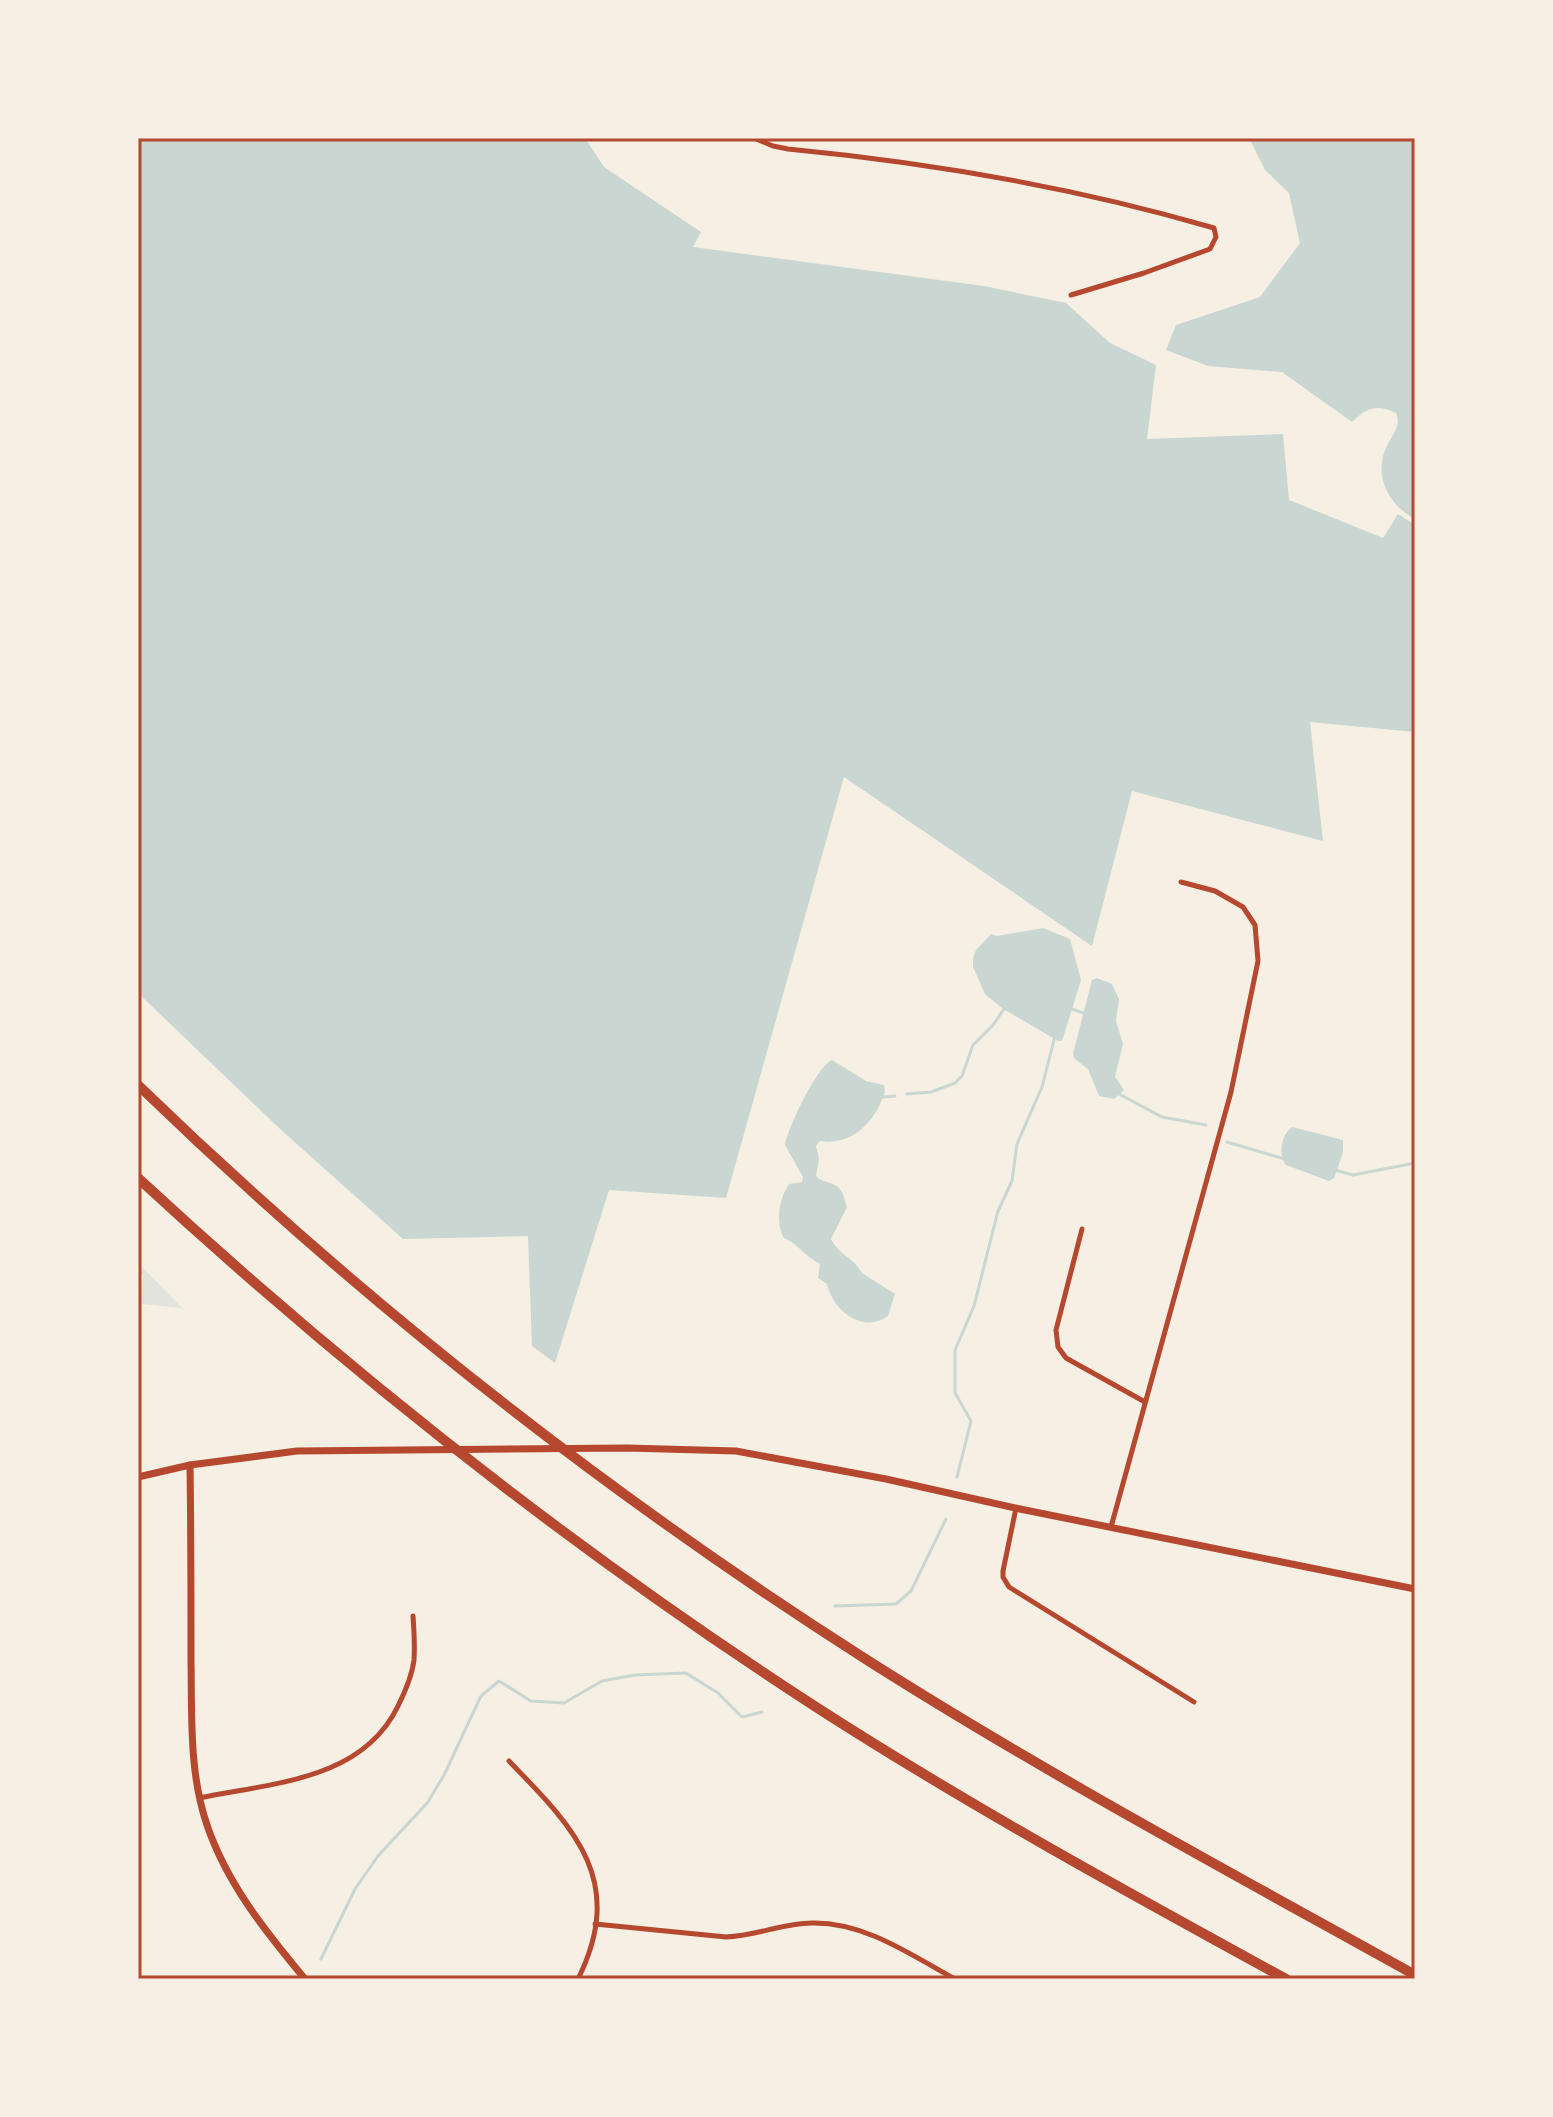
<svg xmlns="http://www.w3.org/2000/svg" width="1553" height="2117" font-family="'Noto Sans',sans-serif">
	<rect width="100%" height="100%" fill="#f6efe4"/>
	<path fill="#e2e4dc" d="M 138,1263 L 182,1308 L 141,1304 L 143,1275 L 138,1274 Z"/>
	<g fill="#c9d6d2">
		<path d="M 138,138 L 585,138 L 604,167 L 701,232 L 693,247 L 984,286 L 1066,303 L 1110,343 L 1156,365 L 1147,439 L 1283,434 L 1289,500 L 1383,538 L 1398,514 L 1415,525 L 1415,732 L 1310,722 L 1323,841 L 1132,791 L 1092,946 L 844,777 L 726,1198 L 609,1190 L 555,1363 L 532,1346 L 528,1236 L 403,1239 L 279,1128 L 138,993 Z"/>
		<path d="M 1249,138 L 1415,138 L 1415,519 C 1390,506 1373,477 1386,448 C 1391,436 1402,427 1396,413 C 1377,404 1367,407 1352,422 L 1282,372 L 1208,366 L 1166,350 L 1176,325 L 1260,297 L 1300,243 L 1289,193 L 1265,170 Z"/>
		<path d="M 1043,928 L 1070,939 L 1081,980 L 1062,1041 L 1058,1041 L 1002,1008 L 985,994 L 973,967 L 973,958 L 976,950 L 991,934 L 997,936 Z"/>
		<path d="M 1097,978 L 1112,984 L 1119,999 L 1116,1021 L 1123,1044 L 1115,1077 L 1124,1090 L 1114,1099 L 1099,1096 L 1088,1069 L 1075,1059 L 1073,1054 L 1092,980 Z"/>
		<path d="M 832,1060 L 866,1081 L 884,1085 L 885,1091 C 876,1121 853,1146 820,1141 L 816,1146 L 819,1159 L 816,1176 C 822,1183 832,1181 839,1188 C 844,1193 844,1200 847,1207 L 831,1239 C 838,1254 855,1259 862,1273 L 895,1294 L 888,1316 C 863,1334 833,1311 827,1284 L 818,1278 L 820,1264 C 806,1257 798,1244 784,1238 C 775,1223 779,1198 789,1184 L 802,1182 L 803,1177 L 785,1145 C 788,1128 817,1066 832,1060 Z"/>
		<path d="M 1292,1127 L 1343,1140 L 1343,1152 L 1334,1178 L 1329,1181 L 1286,1165 C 1278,1154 1281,1135 1292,1127 Z"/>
	</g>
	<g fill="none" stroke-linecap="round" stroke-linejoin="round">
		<g stroke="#c9d6d2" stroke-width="3">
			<path d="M 1068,1008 L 1084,1013"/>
			<path d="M 907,1094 L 931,1092 L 955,1083 L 962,1076 L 973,1045 L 993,1025 L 1004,1009"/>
			<path d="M 1119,1094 L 1162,1117 L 1206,1125"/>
			<path d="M 883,1097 L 895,1096"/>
			<path d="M 1227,1142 L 1285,1159"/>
			<path d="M 1335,1170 L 1353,1175 L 1415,1163"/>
			<path d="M 957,1477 L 971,1421 L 955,1393 L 955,1350 L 974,1306 L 998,1211 L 1012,1181 L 1017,1144 L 1042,1087 L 1055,1036"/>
			<path d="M 835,1606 L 896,1604 L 911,1591 L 946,1519"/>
			<path d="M 321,1959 L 355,1889 L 378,1856 L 428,1802 L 444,1775 L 481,1696 L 499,1681 L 531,1701 L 564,1703 L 602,1681 L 635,1675 L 686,1673 L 718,1693 L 742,1717 L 762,1712"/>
		</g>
		<g stroke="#b5482f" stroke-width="5">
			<path d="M 754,138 L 773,146 L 788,149 C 933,163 1074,187 1214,228 L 1216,237 L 1210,249 L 1144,273 L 1071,295"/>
			<path d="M 1082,1229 L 1056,1330 L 1058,1347 L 1066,1358 L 1145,1402"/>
			<path d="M 1016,1508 L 1003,1571 L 1003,1577 L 1009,1587 L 1194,1702"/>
			<path d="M 1111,1527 L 1231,1092 L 1258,961 L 1255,925 L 1243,907 L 1215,891 L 1181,882"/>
			<path d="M 509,1761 C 574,1828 627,1880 578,1979"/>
			<path d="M 199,1798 C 271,1783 362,1781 398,1706 C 405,1692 412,1676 414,1660 C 415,1645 414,1630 413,1616"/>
			<path d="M 595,1924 L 726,1937 C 756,1936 783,1923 812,1923 C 865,1922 911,1955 955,1979"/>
		</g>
		<path stroke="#b5482f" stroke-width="7" d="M 190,1465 C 191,1530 191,1595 191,1661 C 192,1715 189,1773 207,1825 C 227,1884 266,1932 305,1979"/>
		<path stroke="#b5482f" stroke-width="7" d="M 138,1477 L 190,1465 L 297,1451 L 627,1448 L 736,1451 L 886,1479 L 1020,1509 L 1415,1589"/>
		<g stroke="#b5482f" stroke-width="10">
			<path d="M 138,1085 C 360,1300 604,1492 864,1658 C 1043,1772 1230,1872 1415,1975"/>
			<path d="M 138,1178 C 349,1373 575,1551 816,1707 C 968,1805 1127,1892 1286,1979"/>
		</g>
	</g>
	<rect width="1553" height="2117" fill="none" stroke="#f6efe4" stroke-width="280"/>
	<rect x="140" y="140" width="1273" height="1837" fill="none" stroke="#b5482f" stroke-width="3"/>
</svg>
